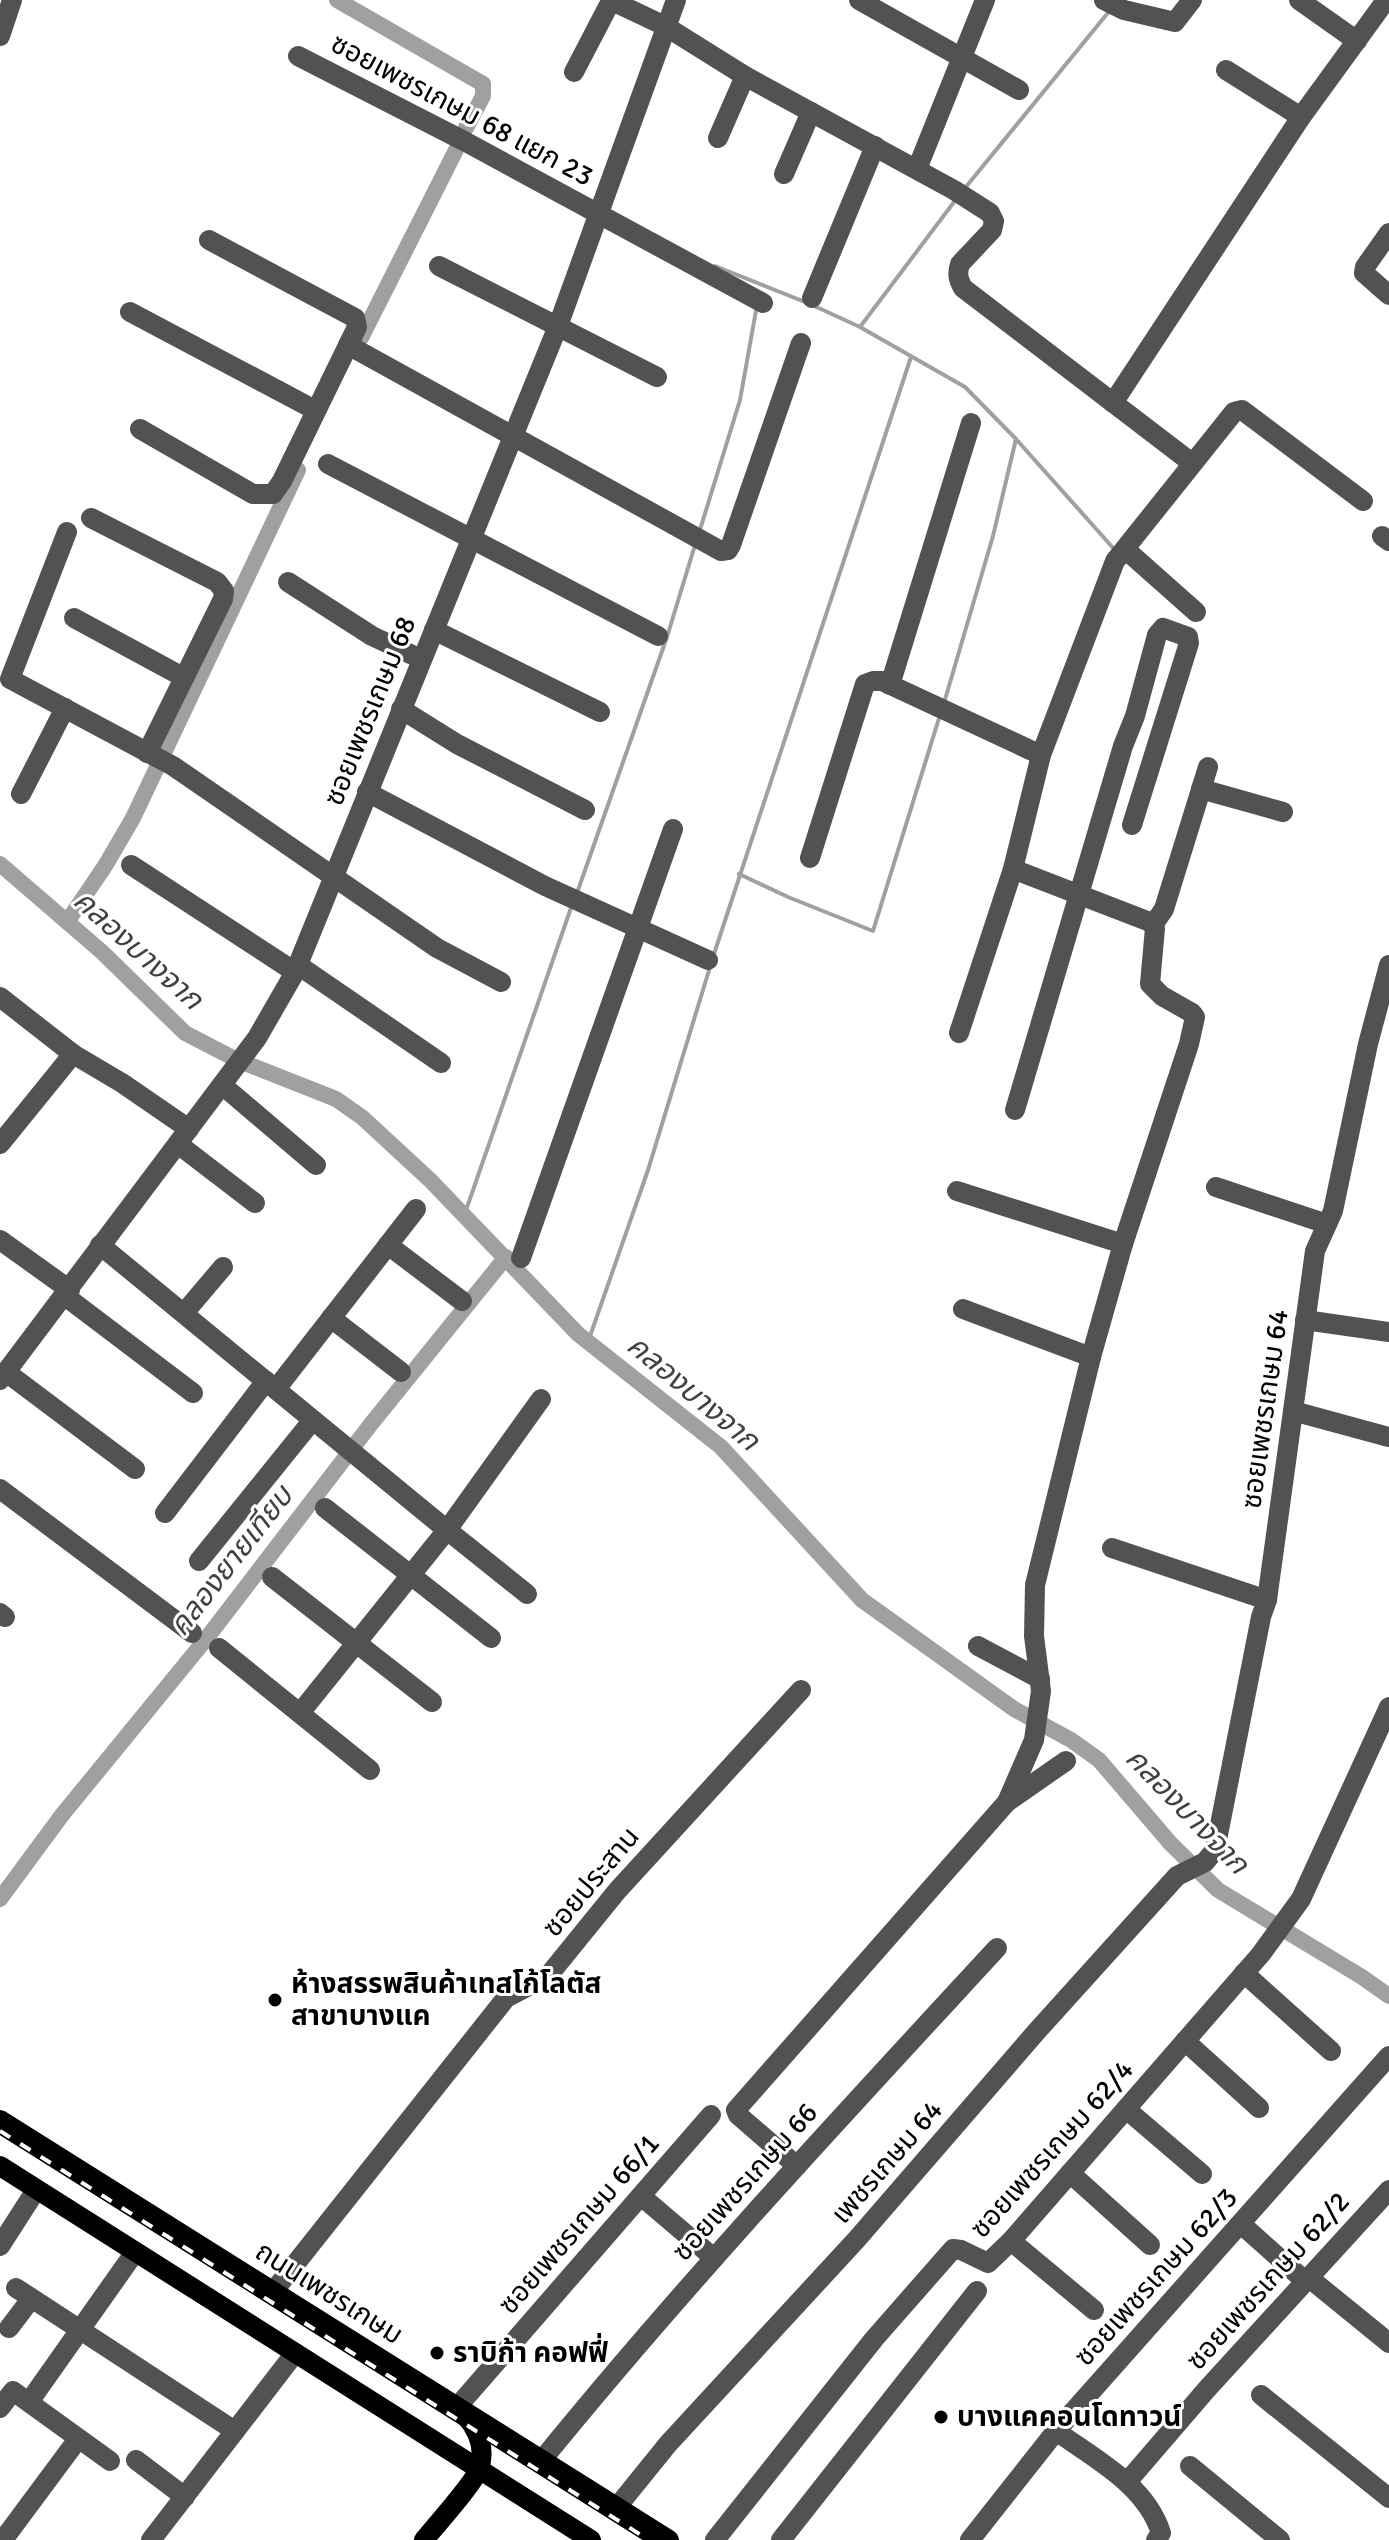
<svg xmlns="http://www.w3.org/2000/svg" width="1389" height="2540" font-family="Signika,'Noto Sans Thai',sans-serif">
	<rect width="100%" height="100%" fill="#fff"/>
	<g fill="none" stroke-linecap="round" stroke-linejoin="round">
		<g stroke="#a0a0a0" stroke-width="4">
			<path d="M 965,188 L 1111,9"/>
			<path d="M 715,266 L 810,304 L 860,327 L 965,387 L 1016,439 L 1114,549"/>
			<path d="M 860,327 L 957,198"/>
			<path d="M 699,533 L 740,400 L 757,305"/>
			<path d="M 944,703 L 993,536 L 1016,439"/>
			<path d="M 739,874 L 788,897 L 873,931 L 940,715"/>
			<path d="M 577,893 L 667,637 L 695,545"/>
			<path d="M 714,954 L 911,357"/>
			<path d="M 464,1216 L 572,905"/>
			<path d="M 588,1342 L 648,1170 L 710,967"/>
		</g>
		<g stroke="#a0a0a0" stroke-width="16">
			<path d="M 337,0 L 483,84 L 483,96 L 466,128"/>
			<path d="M 361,338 L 456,150"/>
			<path d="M 0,864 L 102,952 L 185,1033 L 237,1060 L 336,1099 L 363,1118 L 429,1179 L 578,1334 L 721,1447 L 862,1600 L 1014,1709 L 1071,1740 L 1099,1760 L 1171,1844 L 1218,1890 L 1362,1977 L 1389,1996"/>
			<path d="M 67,922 L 105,866 L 133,818 L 298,470"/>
			<path d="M 0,1899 L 62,1815 L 206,1639 L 371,1424 L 506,1257"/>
		</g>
		<g stroke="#525252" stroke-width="20">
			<path d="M 610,0 L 665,26 L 745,76 L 954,190 L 990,213 L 994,221 L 992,230 L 960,264 C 957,274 958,279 963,288 L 1192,463"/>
			<path d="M 859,0 L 1019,90"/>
			<path d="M 1104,0 L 1124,10 L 1175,22 L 1192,0"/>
			<path d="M 1299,0 L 1357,41"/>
			<path d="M 0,36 L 12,0"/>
			<path d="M 298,56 L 466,142 L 763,303"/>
			<path d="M 1226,70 L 1301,117"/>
			<path d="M 574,72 L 611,1"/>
			<path d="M 718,138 L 745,76"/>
			<path d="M 917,169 L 985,0"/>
			<path d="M 784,174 L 811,112"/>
			<path d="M 1389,233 L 1365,267 L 1364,273 L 1389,295"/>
			<path d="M 439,266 L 657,377"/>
			<path d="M 812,298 L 875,146"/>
			<path d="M 130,312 L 315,410"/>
			<path d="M 348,345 L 721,551 L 728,550 L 731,545 L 801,343"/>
			<path d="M 1113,403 L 1301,117 L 1384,3"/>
			<path d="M 140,429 L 253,494 L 273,494 L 282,481 L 357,327 L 355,318 L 209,240"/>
			<path d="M 328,464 L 658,636"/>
			<path d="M 91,518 L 217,582 L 224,591 L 223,599 L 147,753"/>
			<path d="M 67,532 L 10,679 L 173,766 L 437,948 L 501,982"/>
			<path d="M 1382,536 L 1389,541"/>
			<path d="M 1125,549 L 1196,612"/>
			<path d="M 288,582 L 372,636 L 421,659"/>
			<path d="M 74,618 L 183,677"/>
			<path d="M 434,630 L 600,712"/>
			<path d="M 890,685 L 971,423"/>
			<path d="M 401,709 L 457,744 L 585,810"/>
			<path d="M 1201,789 L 1283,812"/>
			<path d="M 367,792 L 545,886 L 708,960"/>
			<path d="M 21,794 L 65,708"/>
			<path d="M 810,858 L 865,684 L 873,681 L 882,681 L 1041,755"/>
			<path d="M 131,865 L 295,972"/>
			<path d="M 1153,925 L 1164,909 L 1208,767"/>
			<path d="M 298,965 L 441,1063"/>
			<path d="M 0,997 L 73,1054"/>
			<path d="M 959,1033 L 1013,869 L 1041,755 L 1115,561 L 1234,412 L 1242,410 L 1363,501"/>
			<path d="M 222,1085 L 316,1165"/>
			<path d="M 1015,1110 L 1123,746 L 1135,716 L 1157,635 L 1163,628 L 1188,637 L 1189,643 L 1132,825"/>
			<path d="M 0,1144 L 73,1054 L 122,1083 L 189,1129"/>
			<path d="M 178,1144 L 255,1203"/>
			<path d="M 1216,1187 L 1327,1224"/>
			<path d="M 957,1191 L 1123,1244"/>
			<path d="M 0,1240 L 70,1290"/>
			<path d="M 100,1245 L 447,1530 L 541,1399"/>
			<path d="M 388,1245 L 462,1301"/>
			<path d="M 521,1258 L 673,829"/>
			<path d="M 65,1296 L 193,1393"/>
			<path d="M 963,1309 L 1091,1357"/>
			<path d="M 184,1313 L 223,1267"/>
			<path d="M 331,1318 L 401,1372"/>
			<path d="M 1305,1320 L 1389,1332"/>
			<path d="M 6,1372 L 135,1469"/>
			<path d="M 0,1380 L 257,1038 L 295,972 L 558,326 L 676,0"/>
			<path d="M 276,1389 L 416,1209"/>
			<path d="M 1293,1411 L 1389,1437"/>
			<path d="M 0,1489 L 192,1633"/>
			<path d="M 325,1508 L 491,1638"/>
			<path d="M 165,1513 L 266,1381"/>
			<path d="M 1112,1548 L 1267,1600"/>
			<path d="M 199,1561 L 312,1421"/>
			<path d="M 272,1577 L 432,1702"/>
			<path d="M 0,1613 L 5,1617"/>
			<path d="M 978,1646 L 1040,1679"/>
			<path d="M 219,1648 L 370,1770"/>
			<path d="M 300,1713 L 447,1530 L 527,1594"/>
			<path d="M 1007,1802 L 1034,1740 L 1041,1691 L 1034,1636 L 1035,1585 L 1091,1357 L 1123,1244 L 1189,1044 L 1195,1017 L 1192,1013 L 1162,996 L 1150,984 L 1155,928 L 1150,922 L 1013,869"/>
			<path d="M 1244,1973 L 1331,2051"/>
			<path d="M 1185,2041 L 1259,2108"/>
			<path d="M 1126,2109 L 1202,2174"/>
			<path d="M 797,2166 L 738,2115 L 736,2110 L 1007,1802 L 1066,1761"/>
			<path d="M 1070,2173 L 1150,2245"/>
			<path d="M 641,2196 L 714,2258"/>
			<path d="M 1241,2224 L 1305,2281"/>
			<path d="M 1011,2241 L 1094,2310"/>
			<path d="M 0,2246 L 36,2190"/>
			<path d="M 1308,2277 L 1389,2343"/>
			<path d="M 16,2288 L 235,2431"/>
			<path d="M 273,2292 L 506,1998 L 548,1976 L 617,1891 L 801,1690"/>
			<path d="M 9,2328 L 31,2299"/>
			<path d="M 1261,2395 L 1389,2498"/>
			<path d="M 29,2402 L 135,2252"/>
			<path d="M 458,2406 L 711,2115"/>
			<path d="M 0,2408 L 13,2391 L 110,2461"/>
			<path d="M 1056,2431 C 1095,2459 1146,2485 1161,2533 L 1156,2540"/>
			<path d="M 136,2460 L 185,2497"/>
			<path d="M 542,2460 C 686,2283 842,2116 997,1948"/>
			<path d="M 1190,2466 L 1280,2540"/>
			<path d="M 1127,2482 L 1207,2389 L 1389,2190"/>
			<path d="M 617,2507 L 668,2444 L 857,2239 L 1037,2031 L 1177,1876 L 1205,1862 L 1215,1850 L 1261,1617 L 1267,1600 L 1315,1251 L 1333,1211 L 1368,1044 L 1389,965"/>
			<path d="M 3,2540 L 78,2439"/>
			<path d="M 151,2540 L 295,2353"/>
			<path d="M 715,2540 L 874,2339 L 953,2249 L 961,2250 L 988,2263 L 1011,2241 L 1261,1954 L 1301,1899 L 1389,1707"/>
			<path d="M 781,2540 L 977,2291"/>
			<path d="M 970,2540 L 1056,2431 L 1389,2056"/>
		</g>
		<g stroke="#000" stroke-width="20">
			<path d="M 0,2120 L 669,2540"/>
			<path d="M 0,2166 L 591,2540"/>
			<path d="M 424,2540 C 436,2525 474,2483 479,2469 C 486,2449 478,2430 465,2415"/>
		</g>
		<defs>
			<path id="rail" d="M 0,2131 L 649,2540"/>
		</defs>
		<use href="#rail" stroke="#000" stroke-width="7"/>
		<use href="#rail" stroke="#fff" stroke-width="4" stroke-dasharray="12" stroke-linecap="butt"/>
	</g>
	<g fill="#000" stroke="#fff" stroke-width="3">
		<circle cx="275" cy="2000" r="8"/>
		<circle cx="437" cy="2353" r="8"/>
		<circle cx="941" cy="2417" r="8"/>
	</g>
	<g text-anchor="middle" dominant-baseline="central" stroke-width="6" stroke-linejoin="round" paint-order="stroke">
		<g font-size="28" fill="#000" stroke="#fff">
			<text transform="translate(462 110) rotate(28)">ซอยเพชรเกษม 68 แยก 23</text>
			<text transform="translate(370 711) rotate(-68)">ซอยเพชรเกษม 68</text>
			<text transform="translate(1265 1409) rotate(-82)">ซอยเพชรเกษม 64</text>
			<text transform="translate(591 1882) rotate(-50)">ซอยประสาน</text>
			<text transform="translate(1052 2149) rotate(-48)">ซอยเพชรเกษม 62/4</text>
			<text transform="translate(887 2162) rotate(-49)">เพชรเกษม 64</text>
			<text transform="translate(745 2182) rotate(-48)">ซอยเพชรเกษม 66</text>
			<text transform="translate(579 2224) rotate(-49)">ซอยเพชรเกษม 66/1</text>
			<text transform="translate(1156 2277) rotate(-48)">ซอยเพชรเกษม 62/3</text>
			<text transform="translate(1268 2281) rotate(-48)">ซอยเพชรเกษม 62/2</text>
			<text transform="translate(329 2293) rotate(32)">ถนนเพชรเกษม</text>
		</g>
		<g font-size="28" font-weight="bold" fill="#000" stroke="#fff" text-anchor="start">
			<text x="291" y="1984">ห้างสรรพสินค้าเทสโก้โลตัส<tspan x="291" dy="32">สาขาบางแค</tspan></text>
			<text x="453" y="2353">ราบิก้า คอฟฟี่</text>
			<text x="957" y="2417">บางแคคอนโดทาวน์</text>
		</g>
		<g font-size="30" font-style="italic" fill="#414141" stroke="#fff">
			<text transform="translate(138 950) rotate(42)">คลองบางจาก</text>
			<text transform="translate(693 1393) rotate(40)">คลองบางจาก</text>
			<text transform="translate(231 1561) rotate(-52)">คลองยายเทียบ</text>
			<text transform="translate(1187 1811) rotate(46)">คลองบางจาก</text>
		</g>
	</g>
</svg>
